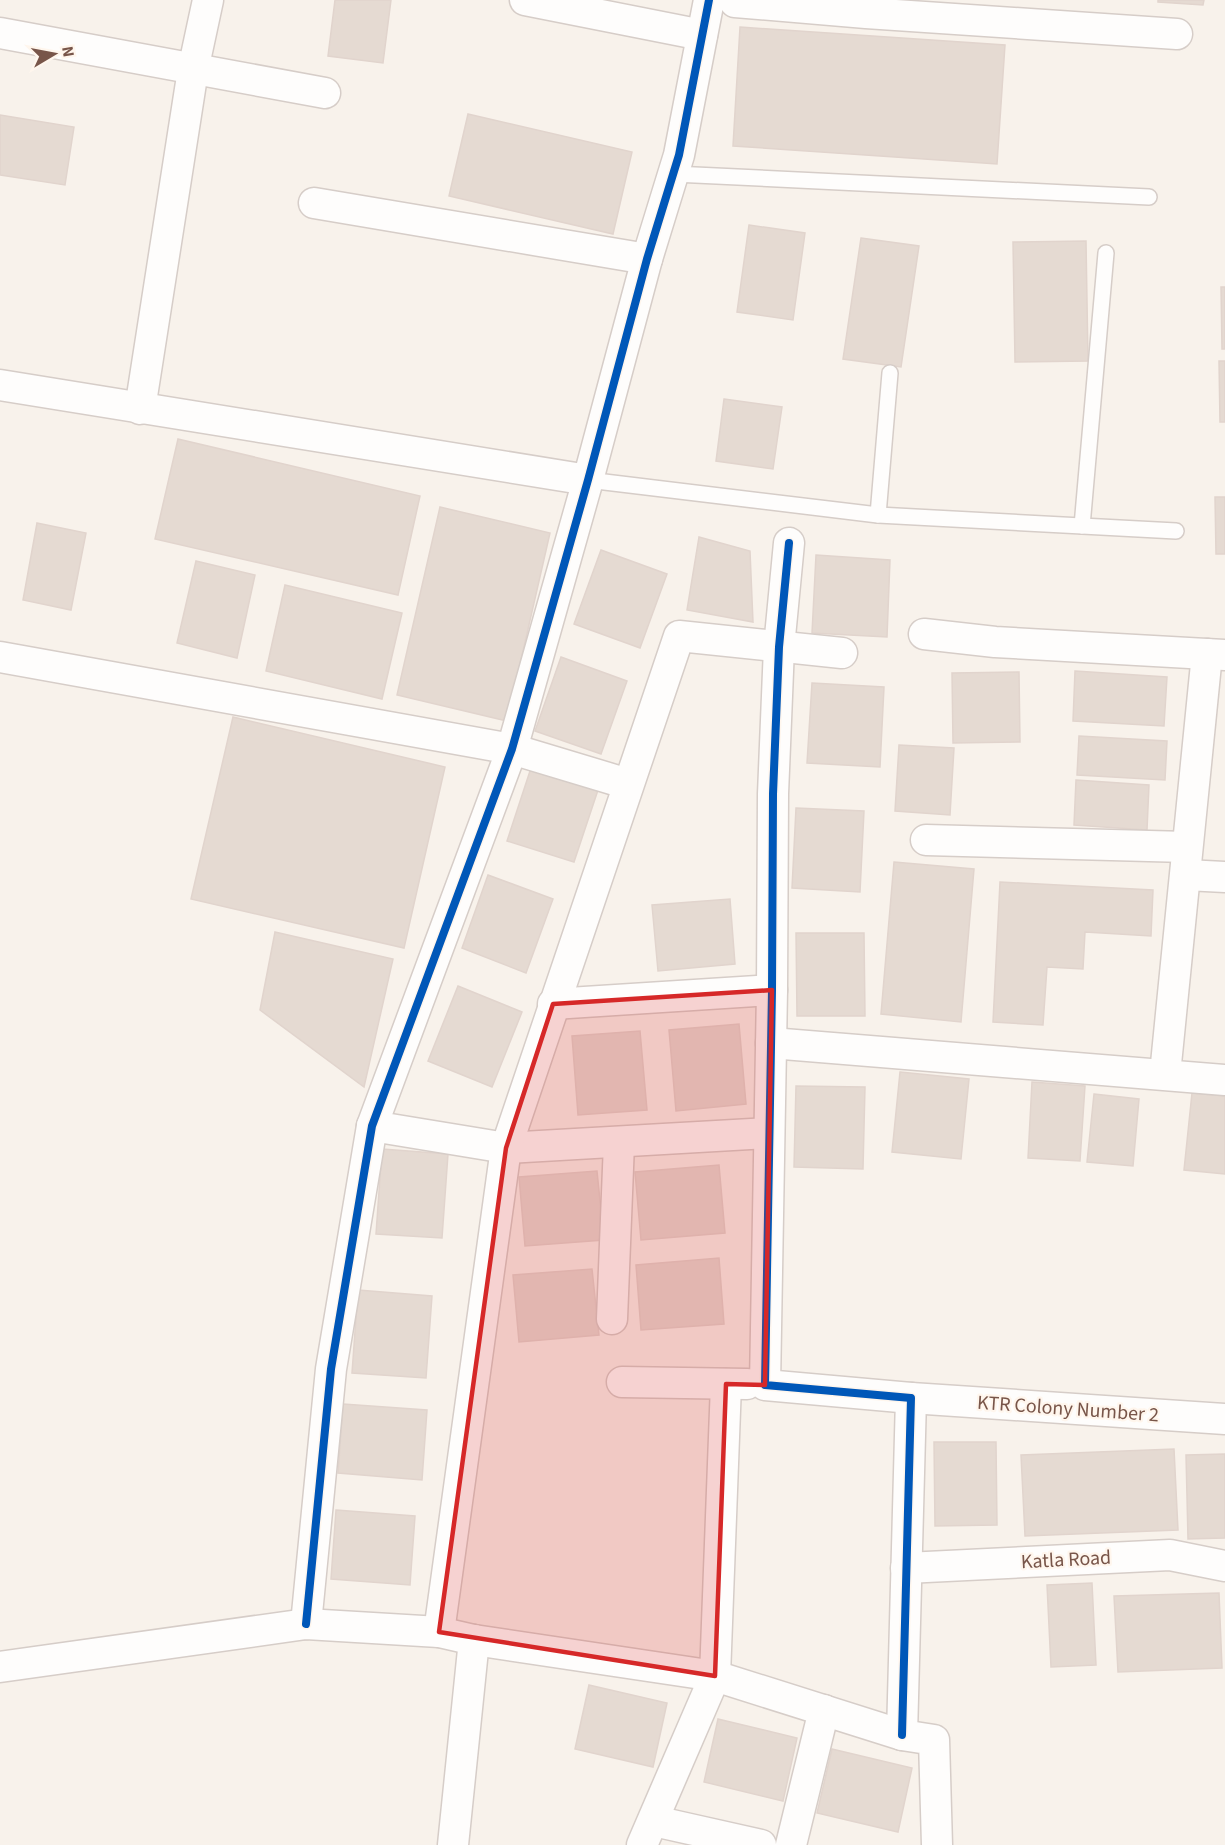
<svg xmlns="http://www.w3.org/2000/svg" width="1225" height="1845" font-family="'Source Sans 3',sans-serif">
	<rect width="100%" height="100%" fill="#f8f2eb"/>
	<g fill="#e5dad2" stroke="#e1d4cd" stroke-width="1.5">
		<path d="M 335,0 L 391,0 L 383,63 L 328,56 Z"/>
		<path d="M 1158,0 L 1204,0 L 1203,5 L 1158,2 Z"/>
		<path d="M 740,27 L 1005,45 L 997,164 L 733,146 Z"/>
		<path d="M 468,114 L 632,152 L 613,234 L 449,196 Z"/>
		<path d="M 0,115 L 74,127 L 65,185 L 0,175 Z"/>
		<path d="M 749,225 L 805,233 L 793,320 L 737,312 Z"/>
		<path d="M 861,238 L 919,246 L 901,367 L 843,359 Z"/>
		<path d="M 1086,241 L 1088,361 L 1015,362 L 1013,242 Z"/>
		<path d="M 1221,287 L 1225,287 L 1225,349 L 1222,349 Z"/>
		<path d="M 1219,361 L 1225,361 L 1225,422 L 1220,422 Z"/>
		<path d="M 724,399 L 782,407 L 773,469 L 716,461 Z"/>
		<path d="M 178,439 L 420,496 L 398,595 L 155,539 Z"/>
		<path d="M 1215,497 L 1225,497 L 1225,554 L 1216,554 Z"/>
		<path d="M 440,507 L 550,533 L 507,721 L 397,695 Z"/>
		<path d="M 37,523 L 86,533 L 71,610 L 23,600 Z"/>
		<path d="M 699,537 L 750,551 L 753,622 L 687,610 Z"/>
		<path d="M 601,550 L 667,574 L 640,648 L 574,624 Z"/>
		<path d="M 816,555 L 890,560 L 887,637 L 812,633 Z"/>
		<path d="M 196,561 L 255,575 L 237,658 L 177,643 Z"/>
		<path d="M 285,585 L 402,613 L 382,699 L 266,671 Z"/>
		<path d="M 561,657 L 627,681 L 601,754 L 535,731 Z"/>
		<path d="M 1075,671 L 1167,677 L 1164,726 L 1073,721 Z"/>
		<path d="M 1019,672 L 1020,742 L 953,743 L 952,673 Z"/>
		<path d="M 812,683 L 884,687 L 880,767 L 807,763 Z"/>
		<path d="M 233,717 L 445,767 L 404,948 L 191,899 Z"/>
		<path d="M 1079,736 L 1167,741 L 1165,780 L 1077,775 Z"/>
		<path d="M 899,745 L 954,748 L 950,815 L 895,811 Z"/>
		<path d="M 531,768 L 598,790 L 574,862 L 507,841 Z"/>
		<path d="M 1076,780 L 1149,785 L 1147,830 L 1074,825 Z"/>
		<path d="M 796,808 L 864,811 L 860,892 L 792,888 Z"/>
		<path d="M 894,862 L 974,869 L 961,1022 L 881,1014 Z"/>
		<path d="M 488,875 L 553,899 L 526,973 L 462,948 Z"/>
		<path d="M 1000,882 L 1153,890 L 1151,936 L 1085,932 L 1083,969 L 1047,967 L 1043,1025 L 993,1022 Z"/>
		<path d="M 730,899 L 735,964 L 658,971 L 652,905 Z"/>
		<path d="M 275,932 L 393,959 L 364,1087 L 260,1010 Z"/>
		<path d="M 796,933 L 864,933 L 865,1016 L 797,1016 Z"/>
		<path d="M 458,986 L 522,1012 L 492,1087 L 428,1061 Z"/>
		<path d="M 739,1024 L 746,1104 L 676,1111 L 669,1030 Z"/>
		<path d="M 640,1031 L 647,1110 L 578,1115 L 572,1036 Z"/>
		<path d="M 900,1072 L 969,1079 L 961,1159 L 892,1152 Z"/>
		<path d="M 1032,1082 L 1085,1086 L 1080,1161 L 1028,1158 Z"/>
		<path d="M 796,1086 L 865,1087 L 863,1169 L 794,1167 Z"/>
		<path d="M 1192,1093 L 1225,1096 L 1225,1174 L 1184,1170 Z"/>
		<path d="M 1094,1094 L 1139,1099 L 1133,1166 L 1087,1162 Z"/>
		<path d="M 382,1149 L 448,1154 L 442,1238 L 376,1234 Z"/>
		<path d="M 719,1165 L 725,1233 L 641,1240 L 635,1172 Z"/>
		<path d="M 597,1171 L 604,1240 L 525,1246 L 519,1177 Z"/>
		<path d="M 719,1258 L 724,1324 L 641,1330 L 636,1265 Z"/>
		<path d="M 592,1269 L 599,1335 L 519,1342 L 513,1275 Z"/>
		<path d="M 358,1290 L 432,1296 L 426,1378 L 352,1373 Z"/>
		<path d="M 343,1404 L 427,1410 L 422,1480 L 338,1473 Z"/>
		<path d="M 934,1442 L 996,1442 L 997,1525 L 935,1526 Z"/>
		<path d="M 1174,1449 L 1178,1530 L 1025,1536 L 1021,1455 Z"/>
		<path d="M 1225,1454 L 1225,1538 L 1188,1539 L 1186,1455 Z"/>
		<path d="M 336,1510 L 415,1516 L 410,1585 L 331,1579 Z"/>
		<path d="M 1092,1583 L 1096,1665 L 1051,1667 L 1047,1585 Z"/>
		<path d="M 1219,1593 L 1222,1668 L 1118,1672 L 1114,1596 Z"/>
		<path d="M 589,1685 L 667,1703 L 653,1767 L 575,1749 Z"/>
		<path d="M 718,1719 L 797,1738 L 783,1801 L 704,1782 Z"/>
		<path d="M 832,1749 L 912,1768 L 898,1832 L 817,1813 Z"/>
	</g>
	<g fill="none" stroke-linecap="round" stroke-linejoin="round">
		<defs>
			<g id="service">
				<path d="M 674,174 L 1149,197"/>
				<path d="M 588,480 L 878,515 L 1176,531"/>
				<path d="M 878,515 L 890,373"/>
				<path d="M 1082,526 L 1106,253"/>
			</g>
			<g id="minor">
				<path d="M 525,0 L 702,35"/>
				<path d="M 735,2 L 866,13 L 1177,34"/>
				<path d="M 0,33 L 325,93"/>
				<path d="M 314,203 L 647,259"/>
				<path d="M 0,385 L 588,480"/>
				<path d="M 140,409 L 193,70 L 208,0"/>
				<path d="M 789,543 L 779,647 L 773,794 L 772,990 L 765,1385 L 911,1398 L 902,1735"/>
				<path d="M 924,634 L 995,642 L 1225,655"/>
				<path d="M 0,657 L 512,749 L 628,784"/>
				<path d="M 926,840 L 1187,847"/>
				<path d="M 1186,875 L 1225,877"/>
				<path d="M 553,1004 L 772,990"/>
				<path d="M 771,1043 L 1225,1080"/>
				<path d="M 1165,1074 L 1207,654"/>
				<path d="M 372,1126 L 506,1148 L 769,1133"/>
				<path d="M 612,1319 L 619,1143"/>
				<path d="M 622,1382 L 747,1384"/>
				<path d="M 911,1398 L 1225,1419"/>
				<path d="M 906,1568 L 1170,1555 L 1225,1566"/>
				<path d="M 306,1624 L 331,1369 L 372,1126 L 512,749 L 588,480 L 647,259 L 679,155 L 709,0"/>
				<path d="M 439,1632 L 506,1148 L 679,636 L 842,653"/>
				<path d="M 0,1667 L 306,1624 L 439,1632 L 474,1640 L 715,1676 L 902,1735 L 934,1740 L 937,1845"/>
				<path d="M 654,1821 L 761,1845"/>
				<path d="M 453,1845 L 474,1640"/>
				<path d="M 642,1845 L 715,1676 L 726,1384"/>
				<path d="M 791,1845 L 824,1710"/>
			</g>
		</defs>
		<use href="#service" stroke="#d6cdc8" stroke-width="18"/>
		<use href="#minor" stroke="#d6cdc8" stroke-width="33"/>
		<use href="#service" stroke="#fefdfc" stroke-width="15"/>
		<use href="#minor" stroke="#fefdfc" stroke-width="30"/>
		<defs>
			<g id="cycleway">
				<path d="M 789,543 L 779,647 L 773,794 L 772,990 L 765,1385 L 911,1398 L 902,1735"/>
				<path d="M 306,1624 L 331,1369 L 372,1126 L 512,749 L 588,480 L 647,259 L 679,155 L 709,0"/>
			</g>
		</defs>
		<use href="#cycleway" stroke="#fff6ed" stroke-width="11"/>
		<use href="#cycleway" stroke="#0057b8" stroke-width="8"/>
	</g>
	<path fill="#d62828" fill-opacity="0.2" stroke="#d62828" stroke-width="4.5" stroke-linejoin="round" d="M 772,990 L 765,1385 L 726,1384 L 715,1676 L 439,1632 L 506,1148 L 553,1004 Z"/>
	<g text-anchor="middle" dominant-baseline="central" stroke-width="4.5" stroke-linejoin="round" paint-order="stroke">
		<g font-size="20" fill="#785549" stroke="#fff6ed">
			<text transform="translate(1068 1409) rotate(4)">KTR Colony Number 2</text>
			<text transform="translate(1066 1560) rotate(-3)">Katla Road</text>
		</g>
	</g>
	<g transform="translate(54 54) rotate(80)" stroke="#fff6ed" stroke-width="4.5" paint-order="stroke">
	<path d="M0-4.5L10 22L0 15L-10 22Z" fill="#785549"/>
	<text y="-9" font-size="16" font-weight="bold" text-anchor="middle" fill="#785549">N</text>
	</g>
</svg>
